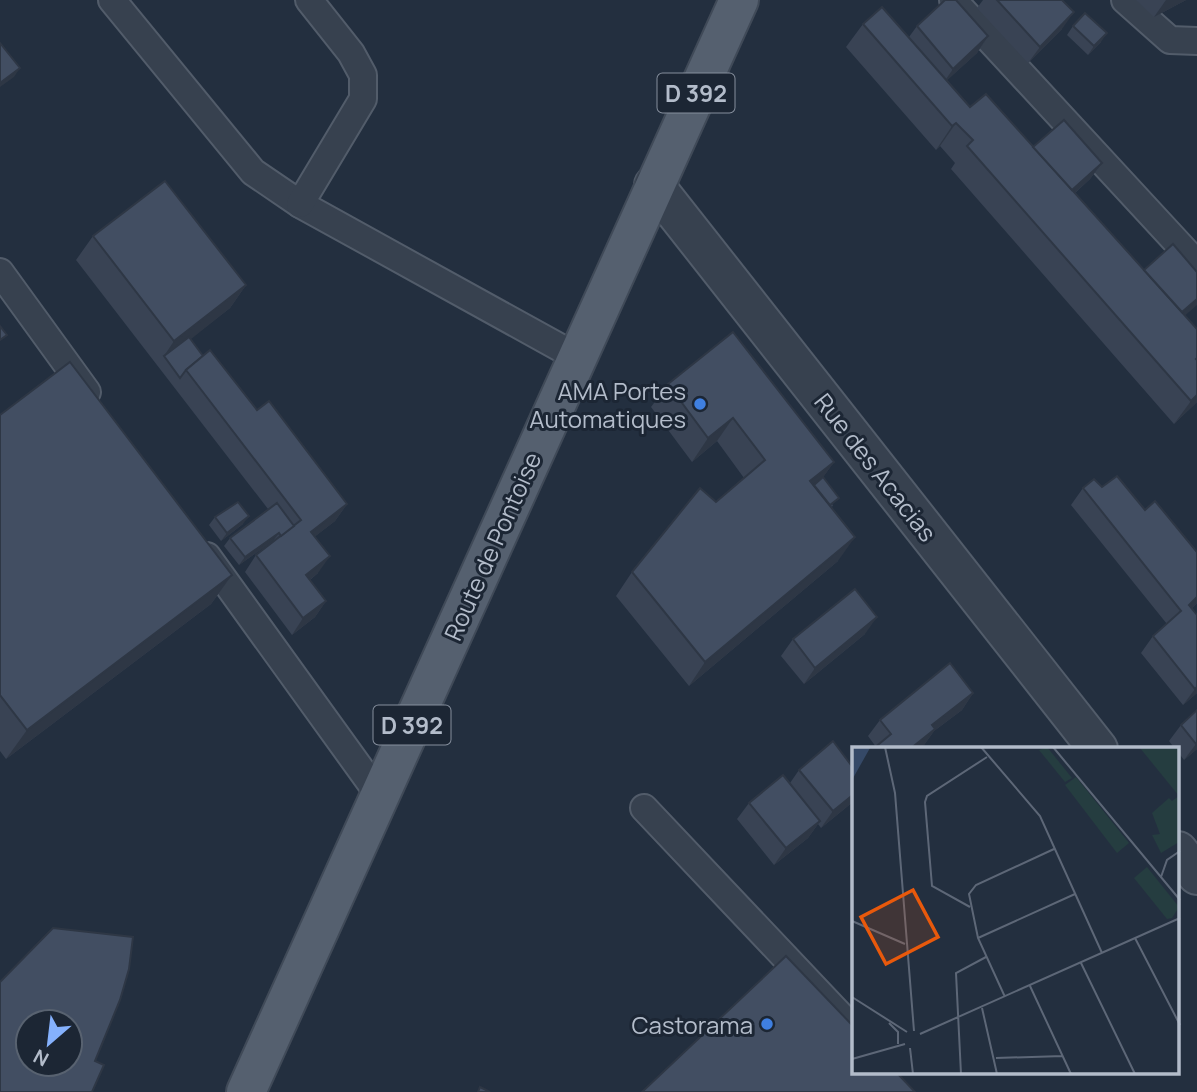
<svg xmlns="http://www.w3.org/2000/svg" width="1197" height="1092" font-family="Manrope,sans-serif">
	<rect width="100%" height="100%" fill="#232f3f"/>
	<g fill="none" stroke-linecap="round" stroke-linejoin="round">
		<defs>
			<g id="lane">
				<path d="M 112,0 L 253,172 L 300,204 L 577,357"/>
				<path d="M 953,0 L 1197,264"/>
				<path d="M 1125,0 L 1170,40 L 1197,41"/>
				<path d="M 300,204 L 363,99 L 363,75 L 351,53 L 309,0"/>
				<path d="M 0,272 L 87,392"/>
				<path d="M 207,556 L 380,796"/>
				<path d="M 644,808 L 854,1030"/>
			</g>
			<g id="street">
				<path d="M 654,185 L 1098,749"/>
				<path d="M 1178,851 L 1197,875"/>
			</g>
			<path id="primary" d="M 246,1092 L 739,0"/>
		</defs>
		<use href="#lane" stroke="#525c6a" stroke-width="30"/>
		<use href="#street" stroke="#525c6a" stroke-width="42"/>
		<use href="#primary" stroke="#404a58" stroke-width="42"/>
		<use href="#lane" stroke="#37414f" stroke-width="26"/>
		<use href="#street" stroke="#37414f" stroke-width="38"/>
		<use href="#primary" stroke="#55606f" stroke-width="38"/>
	</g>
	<g fill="#394354">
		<path d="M 983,0 L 1062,0 L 1062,29 L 1028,63 L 977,8 Z"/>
		<path d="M 1136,0 L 1186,0 L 1154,17 Z"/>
		<path d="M 863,24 L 909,37 L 917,26 L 988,36 L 977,53 L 947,80 L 970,107 L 1033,147 L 1102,163 L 1090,179 L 1075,193 L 1185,316 L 1197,402 L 1174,424 L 951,169 L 955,163 L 940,146 L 936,150 L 846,47 Z"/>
		<path d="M 1073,26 L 1101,42 L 1088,55 L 1067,35 Z"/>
		<path d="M 93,236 L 246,285 L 230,308 L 190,339 L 203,356 L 257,410 L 347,504 L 335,521 L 314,537 L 318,573 L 310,580 L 326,601 L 315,617 L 292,635 L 245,572 L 256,555 L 273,541 L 239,565 L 224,546 L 230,538 L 268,509 L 76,260 Z"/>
		<path d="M 668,384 L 834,462 L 823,477 L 833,506 L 831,507 L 838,561 L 689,686 L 616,596 L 632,572 L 744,478 L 717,441 L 692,462 L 651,407 Z"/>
		<path d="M 0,415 L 232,575 L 211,604 L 6,759 L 0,751 Z"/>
		<path d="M 1102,487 L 1145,510 L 1197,552 L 1197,603 L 1192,608 L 1197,615 L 1197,693 L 1183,705 L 1141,653 L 1153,636 L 1167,624 L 1071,505 L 1083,488 Z"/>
		<path d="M 215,517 L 243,524 L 221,541 L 209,525 Z"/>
		<path d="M 865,634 L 804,684 L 781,656 L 793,639 Z"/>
		<path d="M 973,693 L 962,710 L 934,731 L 924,745 L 876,747 L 868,736 L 880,720 Z"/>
		<path d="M 1197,710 L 1197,749 L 1184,760 L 1178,752 L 1178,749 L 1175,749 L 1169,741 L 1181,725 Z"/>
		<path d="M 799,770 L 854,801 L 821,828 L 818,824 L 808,838 L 774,865 L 737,819 L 749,803 L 790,783 Z"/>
	</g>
	<g fill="#2e3745">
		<path d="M 1166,0 L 1186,0 L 1154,17 Z"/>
		<path d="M 1074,12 L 1062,29 L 1028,63 L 1040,47 Z"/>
		<path d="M 1107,33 L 1101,42 L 1088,55 L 1094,46 Z"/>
		<path d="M 988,36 L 977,53 L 942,85 L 953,69 Z"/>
		<path d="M 20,68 L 14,77 L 0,87 L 0,83 Z"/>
		<path d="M 956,123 L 940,146 L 936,150 L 952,126 Z"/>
		<path d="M 1102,163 L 1090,179 L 1054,212 L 1066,196 Z"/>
		<path d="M 246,285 L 230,308 L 166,359 L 164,356 L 174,341 Z"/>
		<path d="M 1197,299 L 1197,305 L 1164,334 L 1176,318 Z"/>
		<path d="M 1197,395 L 1197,402 L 1174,424 L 1191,401 Z"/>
		<path d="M 733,418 L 717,441 L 692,462 L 708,438 Z"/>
		<path d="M 834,462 L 817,486 L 806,495 L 810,481 Z"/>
		<path d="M 347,504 L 335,521 L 299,549 L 311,532 Z"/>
		<path d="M 249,516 L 243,524 L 221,541 L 227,533 Z"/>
		<path d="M 279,533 L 273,541 L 239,565 L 245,557 Z"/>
		<path d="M 855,537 L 838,561 L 689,686 L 705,662 Z"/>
		<path d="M 330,556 L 318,573 L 295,592 L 306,575 Z"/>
		<path d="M 232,575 L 211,604 L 6,759 L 27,730 Z"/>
		<path d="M 1197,597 L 1197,603 L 1177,621 L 1189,605 Z"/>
		<path d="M 326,601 L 315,617 L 292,635 L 303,618 Z"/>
		<path d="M 877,617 L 865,634 L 804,684 L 815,668 Z"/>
		<path d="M 1197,687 L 1197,693 L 1183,705 L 1195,689 Z"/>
		<path d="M 973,693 L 962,710 L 934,731 L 924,745 L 919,749 L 910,749 L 932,725 Z"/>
		<path d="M 1197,742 L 1197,749 L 1184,760 L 1196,744 Z"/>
		<path d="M 854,794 L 854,801 L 821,828 L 833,811 Z"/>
		<path d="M 820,821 L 808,838 L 774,865 L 786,848 Z"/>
	</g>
	<g fill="#424e62" stroke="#2e3745" stroke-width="2" fill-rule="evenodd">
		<path d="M 945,0 L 956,0 L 988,36 L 953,69 L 917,26 Z"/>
		<path d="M 997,0 L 1062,0 L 1074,12 L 1040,47 Z"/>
		<path d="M 882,7 L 970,107 L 986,94 L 1197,329 L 1197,358 L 1196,359 L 1197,360 L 1197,395 L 1191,401 L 967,146 L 973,140 L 956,123 L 952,126 L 863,24 Z"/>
		<path d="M 1085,13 L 1107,33 L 1094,46 L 1073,26 Z"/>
		<path d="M 0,43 L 20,68 L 0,83 Z"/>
		<path d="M 1064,120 L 1102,163 L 1072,190 L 1033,147 Z"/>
		<path d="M 165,181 L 246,285 L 174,341 L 93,236 Z"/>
		<path d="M 1173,244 L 1197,272 L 1197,299 L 1182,312 L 1144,270 Z"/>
		<path d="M 0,326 L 7,335 L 0,340 Z"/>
		<path d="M 733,332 L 834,462 L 810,481 L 855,537 L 705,662 L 632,572 L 700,488 L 716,502 L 765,460 L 733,418 L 708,438 L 668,384 Z"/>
		<path d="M 189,337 L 203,356 L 186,370 L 180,378 L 164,356 Z"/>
		<path d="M 210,350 L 257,410 L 269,401 L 347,504 L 311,532 L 330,556 L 306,575 L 326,601 L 303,618 L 256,555 L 301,520 L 186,370 Z"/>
		<path d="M 70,362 L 232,575 L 27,730 L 0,695 L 0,415 Z"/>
		<path d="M 1117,476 L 1145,510 L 1155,501 L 1197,552 L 1197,597 L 1189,605 L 1197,615 L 1197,687 L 1195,689 L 1153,636 L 1181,611 L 1083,488 L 1094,479 L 1102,487 Z"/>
		<path d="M 823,477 L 839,498 L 830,505 L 814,485 Z"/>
		<path d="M 238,502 L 249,516 L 227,533 L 215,517 Z"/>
		<path d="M 277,503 L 294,526 L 281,536 L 279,533 L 245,557 L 230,538 Z"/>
		<path d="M 855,589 L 877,617 L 815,668 L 793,639 Z"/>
		<path d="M 950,663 L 973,693 L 932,725 L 935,729 L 910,749 L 873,749 L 891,734 L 880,720 Z"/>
		<path d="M 1197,710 L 1197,742 L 1196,744 L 1181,725 Z"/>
		<path d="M 833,741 L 854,769 L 854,794 L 833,811 L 799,770 Z"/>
		<path d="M 783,775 L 820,821 L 786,848 L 749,803 Z"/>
		<path d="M 53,928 L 133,937 L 129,969 L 120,1000 L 95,1061 L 104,1065 L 92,1092 L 0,1092 L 0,982 ZM 28,1022 L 70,1022 L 70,1064 L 28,1064 Z"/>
		<path d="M 786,956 L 854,1027 L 854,1073 L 897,1073 L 915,1092 L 642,1092 Z"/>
		<path d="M 480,1087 L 490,1092 L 478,1092 Z"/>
	</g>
	<g fill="#3f7fe0" stroke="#1c2634" stroke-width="2.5">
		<circle cx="700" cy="404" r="7"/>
		<circle cx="767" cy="1024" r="7"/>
	</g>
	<g text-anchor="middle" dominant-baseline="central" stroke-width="6" stroke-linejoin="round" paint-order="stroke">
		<g fill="#1c2634" stroke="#868f9d" stroke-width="2">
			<rect x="657.5" y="73.5" width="77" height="39" rx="5"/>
			<rect x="373.5" y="705.5" width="77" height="39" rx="5"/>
		</g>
		<g font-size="23" font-weight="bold" fill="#b3bcca">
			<text x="696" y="93">D 392</text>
			<text x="412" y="725">D 392</text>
		</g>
		<g font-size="24" fill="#b3bcca" stroke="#1c2634" text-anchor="end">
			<text x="686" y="390">AMA Portes<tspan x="686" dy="28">Automatiques</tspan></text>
			<text x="753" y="1024">Castorama</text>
		</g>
		<g font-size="24" fill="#b3bcca" stroke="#1c2634">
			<text transform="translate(876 467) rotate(52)">Rue des Acacias</text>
			<text transform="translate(492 546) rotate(-66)">Route de Pontoise</text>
		</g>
	</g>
	<g transform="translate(852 747)">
		<rect width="327" height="327" fill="#232f3f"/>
		<path d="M 195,0 L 220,31 L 213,35 L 187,3 ZM 327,0 L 327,95 L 309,106 L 300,88 L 308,87 L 300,66 L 317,51 L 320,54 L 327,49 L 288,1 ZM 224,30 L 277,96 L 265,106 L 213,38 ZM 295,120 L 327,160 L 320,171 L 315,172 L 282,131 Z" fill="#253d40"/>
		<path d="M 3,0 L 18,1 L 0,33 L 0,7 Z" fill="#354967"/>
		<path fill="none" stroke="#5d6777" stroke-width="2" d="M 33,0 L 43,46 L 62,284M 129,0 L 188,69 L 250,206M 201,0 L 328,153M 309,130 L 315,113 L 328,104M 118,160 L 80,139 L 73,55 L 75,49 L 135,10M 0,174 L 53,197M 126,191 L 223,147M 283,191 L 328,278M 229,216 L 283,327M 178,239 L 219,327M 0,250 L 55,285M 153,250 L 126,191 L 117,147 L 124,138 L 202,102M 130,261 L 145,327M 37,276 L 46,285 L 46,297M 68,287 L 328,171M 58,301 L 61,327M 144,311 L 211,309M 0,312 L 53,297M 109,327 L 104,226 L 134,210"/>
		<path fill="#e8590c" fill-opacity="0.15" stroke="#e8590c" stroke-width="3.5" d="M 61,143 L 86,190 L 34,217 L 9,170 Z"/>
		<rect width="327" height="327" fill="none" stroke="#b3bcca" stroke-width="3.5"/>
	</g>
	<g transform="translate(49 1043) rotate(208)"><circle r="33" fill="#1c2634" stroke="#586270" stroke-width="2"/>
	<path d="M0-5L12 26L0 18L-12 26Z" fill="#85b1fd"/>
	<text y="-10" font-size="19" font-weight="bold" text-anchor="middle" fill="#b3bcca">N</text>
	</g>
</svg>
